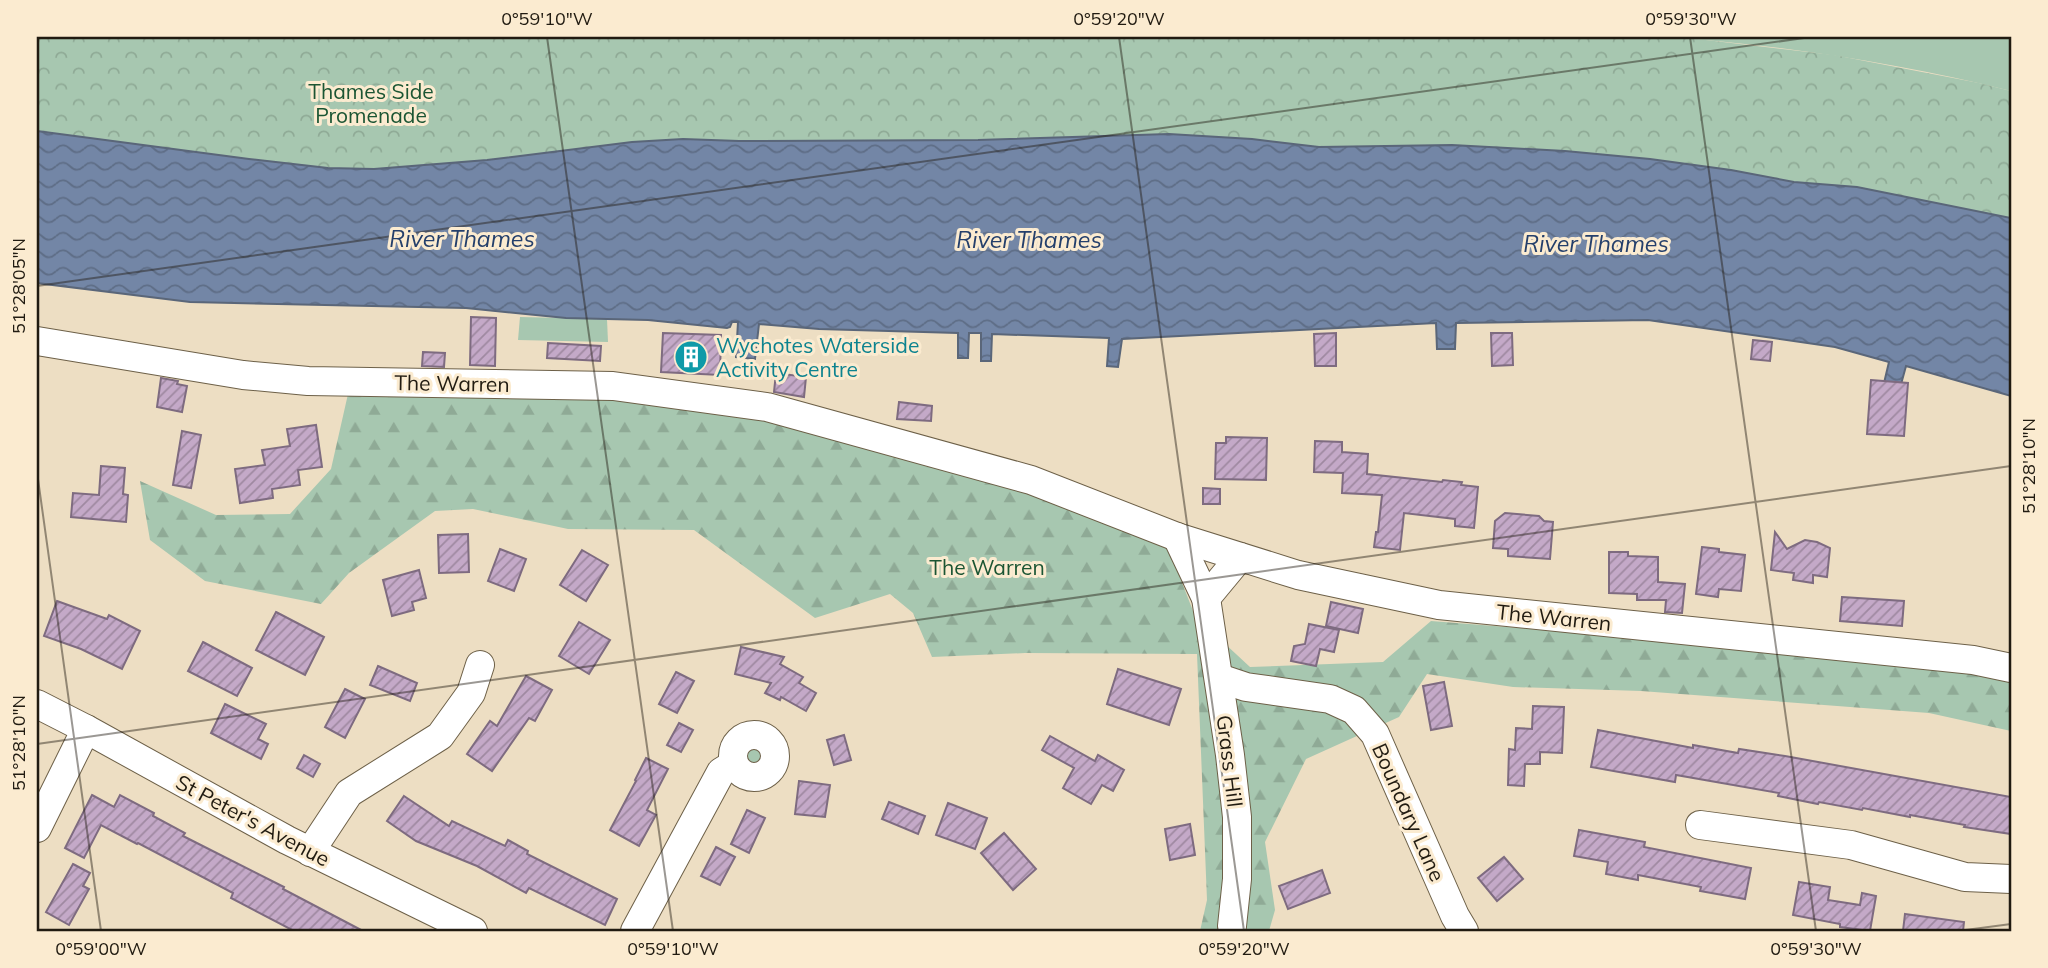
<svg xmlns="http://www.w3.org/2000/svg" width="2048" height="968" font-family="Mulish,sans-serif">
	<defs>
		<pattern id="forest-firs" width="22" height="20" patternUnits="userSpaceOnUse" patternTransform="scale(1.75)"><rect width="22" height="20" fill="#a7c7b0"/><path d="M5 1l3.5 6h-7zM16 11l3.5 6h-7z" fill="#8faa96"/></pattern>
		<pattern id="park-crowns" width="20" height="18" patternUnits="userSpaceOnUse" patternTransform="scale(1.75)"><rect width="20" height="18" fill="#a7c7b0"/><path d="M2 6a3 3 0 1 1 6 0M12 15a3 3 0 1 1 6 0" fill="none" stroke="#8faa96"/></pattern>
		<pattern id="water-waves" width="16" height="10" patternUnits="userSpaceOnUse" patternTransform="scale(1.75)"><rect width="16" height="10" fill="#7386a6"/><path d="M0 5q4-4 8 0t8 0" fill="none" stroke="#5e6d86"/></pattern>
		<pattern id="building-hatch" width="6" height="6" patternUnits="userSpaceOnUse" patternTransform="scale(1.75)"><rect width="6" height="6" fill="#c4a9c8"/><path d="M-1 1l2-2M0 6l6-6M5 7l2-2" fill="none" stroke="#9f89a1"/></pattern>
	</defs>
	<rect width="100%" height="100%" fill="#eddec3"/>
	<g fill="#a7c7b0">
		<path d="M 1667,37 L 2011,37 L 2011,91 C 1899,63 1783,45 1667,37 Z"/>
		<path d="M 520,317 L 607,319 L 608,342 L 518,340 Z"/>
		<circle cx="756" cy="755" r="13"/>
	</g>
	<path fill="url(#forest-firs)" d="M 348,394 L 571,394 L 780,422 L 1019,485 L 1167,544 L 1195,616 L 1250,667 L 1383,662 L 1431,621 L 1794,650 L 2011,678 L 2011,731 L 1929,713 L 1641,691 L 1513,687 L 1427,674 L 1399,717 L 1306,759 L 1265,842 L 1275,910 L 1269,931 L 1200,931 L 1207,900 L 1197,654 L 1025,653 L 932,657 L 913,613 L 890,594 L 815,618 L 694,530 L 568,529 L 473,509 L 435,511 L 349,573 L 321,604 L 205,581 L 150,540 L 140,481 L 216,515 L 290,514 L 331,469 Z"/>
	<path fill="url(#park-crowns)" d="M 37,37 L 1667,37 L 1689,38 L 1834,55 L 1979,83 L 2011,91 L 2011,218 L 1857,187 L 1794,182 L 1731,170 L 1650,159 L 1565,151 L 1452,145 L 1319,147 L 1252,139 L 1169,134 L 978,140 L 739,141 L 683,139 L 632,142 L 487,160 L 374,169 L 328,168 L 249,159 L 37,131 Z"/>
	<path fill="url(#water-waves)" stroke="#5a6679" stroke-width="2" d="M 37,131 L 249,159 L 328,168 L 374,169 L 487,160 L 632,142 L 683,139 L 739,141 L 978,140 L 1169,134 L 1252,139 L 1319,147 L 1452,145 L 1565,151 L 1650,159 L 1731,170 L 1794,182 L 1857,187 L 2011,218 L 2011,396 L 1906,366 L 1900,388 L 1884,383 L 1889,362 L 1835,347 L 1648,320 L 1456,323 L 1455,349 L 1437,349 L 1436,323 L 1122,339 L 1118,367 L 1107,366 L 1109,338 L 992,334 L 991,361 L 981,361 L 981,333 L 969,333 L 968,358 L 958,358 L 958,333 L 819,329 L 759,324 L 755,359 L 736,357 L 738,322 L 732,322 L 730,327 L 727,328 L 648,320 L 566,318 L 466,308 L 190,302 L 37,283 Z"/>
	<g fill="url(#building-hatch)" stroke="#7e6b80" stroke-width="2">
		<path d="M 471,317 L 496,318 L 495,366 L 470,365 Z"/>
		<path d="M 663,333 L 721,335 L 720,375 L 661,372 Z"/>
		<path d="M 1336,333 L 1336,366 L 1315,366 L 1314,334 Z"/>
		<path d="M 1491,333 L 1512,333 L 1513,365 L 1492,366 Z"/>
		<path d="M 1753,340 L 1772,342 L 1770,361 L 1751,359 Z"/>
		<path d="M 548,343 L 601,346 L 600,361 L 547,358 Z"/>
		<path d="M 423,352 L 445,353 L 444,367 L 422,366 Z"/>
		<path d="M 776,373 L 806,377 L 804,397 L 774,392 Z"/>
		<path d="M 161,378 L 178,381 L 177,384 L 187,386 L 182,412 L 157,407 Z"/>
		<path d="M 1871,380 L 1908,383 L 1904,436 L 1867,434 Z"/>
		<path d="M 899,402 L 932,406 L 931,421 L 897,419 Z"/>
		<path d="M 316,425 L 322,467 L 298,470 L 300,485 L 272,489 L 273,498 L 240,503 L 235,469 L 265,465 L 262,450 L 290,446 L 287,429 Z"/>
		<path d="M 182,431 L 201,435 L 191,488 L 173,485 Z"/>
		<path d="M 1226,437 L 1267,438 L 1266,480 L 1215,479 L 1216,443 L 1226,443 Z"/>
		<path d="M 1315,441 L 1342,442 L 1342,452 L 1368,454 L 1367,474 L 1442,482 L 1443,480 L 1462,482 L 1461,485 L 1478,487 L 1474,528 L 1455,526 L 1455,519 L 1404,513 L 1400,550 L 1374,547 L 1376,532 L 1378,532 L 1382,495 L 1342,493 L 1343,473 L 1314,472 Z"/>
		<path d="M 101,466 L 125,468 L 123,494 L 128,495 L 126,522 L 71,517 L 73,493 L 99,495 Z"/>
		<path d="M 1203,488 L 1220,489 L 1220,504 L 1203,504 Z"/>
		<path d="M 1505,513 L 1539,516 L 1544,521 L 1553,522 L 1550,559 L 1508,556 L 1508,549 L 1493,548 L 1495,521 Z"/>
		<path d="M 1775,532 L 1787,549 L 1805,540 L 1817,542 L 1830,548 L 1827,577 L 1813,575 L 1813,583 L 1793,580 L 1794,573 L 1771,570 Z"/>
		<path d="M 468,534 L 469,572 L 439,573 L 438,535 Z"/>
		<path d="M 1702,547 L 1719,549 L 1719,552 L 1745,555 L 1741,591 L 1719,589 L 1718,597 L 1696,594 Z"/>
		<path d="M 500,549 L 526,559 L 514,591 L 488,581 Z"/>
		<path d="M 582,550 L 608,565 L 586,601 L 560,585 Z"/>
		<path d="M 1609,552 L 1628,552 L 1628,556 L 1658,557 L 1658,582 L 1685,584 L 1682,613 L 1665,612 L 1666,600 L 1637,600 L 1637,594 L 1609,593 Z"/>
		<path d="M 419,570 L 426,598 L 412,602 L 414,610 L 392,616 L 383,580 Z"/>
		<path d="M 1842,597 L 1904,601 L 1902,626 L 1840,621 Z"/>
		<path d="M 57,601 L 107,619 L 109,615 L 140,631 L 122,669 L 81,649 L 44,636 Z"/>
		<path d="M 1331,602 L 1363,609 L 1358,633 L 1326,626 Z"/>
		<path d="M 276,612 L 324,637 L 305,675 L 256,650 Z"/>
		<path d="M 579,622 L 610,640 L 589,674 L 559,656 Z"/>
		<path d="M 1309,624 L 1339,630 L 1334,652 L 1320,649 L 1316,666 L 1291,661 L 1294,646 L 1305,644 Z"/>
		<path d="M 203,642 L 252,668 L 237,696 L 188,671 Z"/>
		<path d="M 741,647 L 784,657 L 780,664 L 803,677 L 799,683 L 816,693 L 806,711 L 781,697 L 780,700 L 765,693 L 771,683 L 735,674 Z"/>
		<path d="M 378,666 L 417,683 L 410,701 L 370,685 Z"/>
		<path d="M 1118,669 L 1181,689 L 1169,725 L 1107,704 Z"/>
		<path d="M 676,672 L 694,681 L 677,713 L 659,704 Z"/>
		<path d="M 526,676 L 552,690 L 535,721 L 529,718 L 492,771 L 467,754 L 490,721 L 497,726 Z"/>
		<path d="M 1444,682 L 1452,726 L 1431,730 L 1423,686 Z"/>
		<path d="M 345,689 L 365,699 L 345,738 L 325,727 Z"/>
		<path d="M 225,704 L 266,724 L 258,739 L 268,744 L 261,759 L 211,733 Z"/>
		<path d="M 1533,706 L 1564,707 L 1562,753 L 1540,752 L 1540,764 L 1525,764 L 1524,786 L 1508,785 L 1509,749 L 1515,750 L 1516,728 L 1532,729 Z"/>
		<path d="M 679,723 L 693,730 L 681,752 L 667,745 Z"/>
		<path d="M 1598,730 L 1693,748 L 1693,745 L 1738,753 L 1739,749 L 1785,756 L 2011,797 L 2011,834 L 1964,827 L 1965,825 L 1910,815 L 1910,817 L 1863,808 L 1862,810 L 1819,802 L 1818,804 L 1778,796 L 1779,793 L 1676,775 L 1675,782 L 1591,767 Z"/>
		<path d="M 844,735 L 851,760 L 834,765 L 827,740 Z"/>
		<path d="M 1050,736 L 1095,761 L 1098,755 L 1124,770 L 1113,791 L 1102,785 L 1091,804 L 1063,788 L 1074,768 L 1042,750 Z"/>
		<path d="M 304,755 L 320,764 L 313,777 L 297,768 Z"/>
		<path d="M 646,758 L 668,769 L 647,810 L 656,815 L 639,846 L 610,830 L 636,781 L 635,780 Z"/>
		<path d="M 799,781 L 830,785 L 825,817 L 795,814 Z"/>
		<path d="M 92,795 L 114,807 L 120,795 L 154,813 L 153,816 L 185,833 L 183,836 L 284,887 L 283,889 L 363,931 L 294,931 L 231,898 L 233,893 L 138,843 L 137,844 L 101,825 L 84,858 L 65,848 Z"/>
		<path d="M 404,796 L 449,826 L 452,821 L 505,846 L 508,840 L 528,851 L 527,854 L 617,899 L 605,925 L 529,888 L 526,893 L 477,866 L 416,841 L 387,821 Z"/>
		<path d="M 889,802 L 925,816 L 918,834 L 882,819 Z"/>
		<path d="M 948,803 L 987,818 L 975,849 L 936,835 Z"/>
		<path d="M 747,810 L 765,818 L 749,853 L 731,844 Z"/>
		<path d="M 1190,824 L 1195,855 L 1170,860 L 1165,829 Z"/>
		<path d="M 1579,830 L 1645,842 L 1644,847 L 1751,868 L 1745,899 L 1700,891 L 1701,887 L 1638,875 L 1638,880 L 1606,874 L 1608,862 L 1574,856 Z"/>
		<path d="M 1004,833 L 1036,869 L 1013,890 L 981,853 Z"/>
		<path d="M 716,847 L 735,857 L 720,885 L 701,876 Z"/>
		<path d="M 1504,857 L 1523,879 L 1497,901 L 1478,878 Z"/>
		<path d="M 73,864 L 90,873 L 83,886 L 89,889 L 69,925 L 46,912 Z"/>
		<path d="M 1322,870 L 1330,893 L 1288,909 L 1279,886 Z"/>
		<path d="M 1799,882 L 1830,887 L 1828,900 L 1860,905 L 1862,893 L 1876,896 L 1870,931 L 1840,927 L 1840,924 L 1793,915 Z"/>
		<path d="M 1905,914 L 1964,922 L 1963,931 L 1903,931 Z"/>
	</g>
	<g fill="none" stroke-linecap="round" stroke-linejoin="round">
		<defs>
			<g id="minor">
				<path d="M 37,341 L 243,375 L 308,381 L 613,386 L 767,407 L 1031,480 L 1177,537 L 1298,575 L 1439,605 L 1973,660 L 2011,668"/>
				<path d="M 1177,537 L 1206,598 L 1230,755 L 1237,817 L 1237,879 L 1232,926"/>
				<path d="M 1206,598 L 1240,557"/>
				<path d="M 1219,678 L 1246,687 L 1330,699 L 1354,710 L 1375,734 L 1455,916 L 1464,931"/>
				<path d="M 37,704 L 86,729 L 287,840 L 473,931"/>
				<circle cx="754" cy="756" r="21"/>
				<path d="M 1700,825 L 1851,845 L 1965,877 L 2011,879"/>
				<path d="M 37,828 L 86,729"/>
				<path d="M 310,852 L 349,793 L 440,736 L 471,693 L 480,665"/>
				<path d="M 635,931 L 721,772 L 734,764"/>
			</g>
		</defs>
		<use href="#minor" stroke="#6d6048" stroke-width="30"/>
		<use href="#minor" stroke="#fff" stroke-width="28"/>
	</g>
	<path fill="none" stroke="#211b11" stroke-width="2" stroke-opacity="0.45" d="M 547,37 L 673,931M 1119,37 L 1244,931M 1690,37 L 1816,931M 37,286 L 1811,37M 37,472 L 101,931M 37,744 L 2011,466M 1958,931 L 2011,924"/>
	<defs>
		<symbol id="building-disc" viewBox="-11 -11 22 22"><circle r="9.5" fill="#0f9aa8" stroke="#fbebd0"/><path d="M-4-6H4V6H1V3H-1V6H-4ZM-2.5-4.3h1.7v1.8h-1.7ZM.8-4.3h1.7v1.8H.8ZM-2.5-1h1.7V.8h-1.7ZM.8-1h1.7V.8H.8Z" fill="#fff"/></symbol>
	</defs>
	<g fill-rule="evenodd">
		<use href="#building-disc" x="672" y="338" width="38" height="38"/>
	</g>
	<g text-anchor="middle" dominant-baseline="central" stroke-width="6" stroke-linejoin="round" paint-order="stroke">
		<g font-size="21" fill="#1b5533" stroke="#fbebd0">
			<text x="371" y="91">Thames Side<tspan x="371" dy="24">Promenade</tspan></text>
			<text x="987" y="567">The Warren</text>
		</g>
		<g font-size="21" fill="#0d838f" stroke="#fbebd0" text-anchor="start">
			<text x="716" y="345">Wychotes Waterside<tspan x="716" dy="24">Activity Centre</tspan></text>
		</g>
		<g font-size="21" fill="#211b11" stroke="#fbebd0">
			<text transform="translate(452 383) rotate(1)">The Warren</text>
			<text transform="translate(1554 617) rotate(6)">The Warren</text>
			<text transform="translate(1230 761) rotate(83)">Grass Hill</text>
			<text transform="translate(1409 812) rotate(66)">Boundary Lane</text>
			<text transform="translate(253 820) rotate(28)">St Peter's Avenue</text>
		</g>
		<g font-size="23" font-style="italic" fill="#243f6b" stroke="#fbebd0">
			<text x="462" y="238">River Thames</text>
			<text x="1029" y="239">River Thames</text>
			<text x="1596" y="243">River Thames</text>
		</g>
	</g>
	<rect width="2048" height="968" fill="none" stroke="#fbebd0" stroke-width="77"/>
	<rect x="38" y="38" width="1972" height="892" fill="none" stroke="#211b11" stroke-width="2.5"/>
	<g font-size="18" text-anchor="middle" fill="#211b11">
		<text x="547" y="25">0°59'10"W</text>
		<text x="1119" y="25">0°59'20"W</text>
		<text x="1691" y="25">0°59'30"W</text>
		<text transform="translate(19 286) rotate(-90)" y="6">51°28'05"N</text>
		<text transform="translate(2029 466) rotate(-90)" y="6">51°28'10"N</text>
		<text transform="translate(19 743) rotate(-90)" y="6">51°28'10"N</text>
		<text x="101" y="955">0°59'00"W</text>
		<text x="673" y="955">0°59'10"W</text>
		<text x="1244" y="955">0°59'20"W</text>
		<text x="1816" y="955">0°59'30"W</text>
	</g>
</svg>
